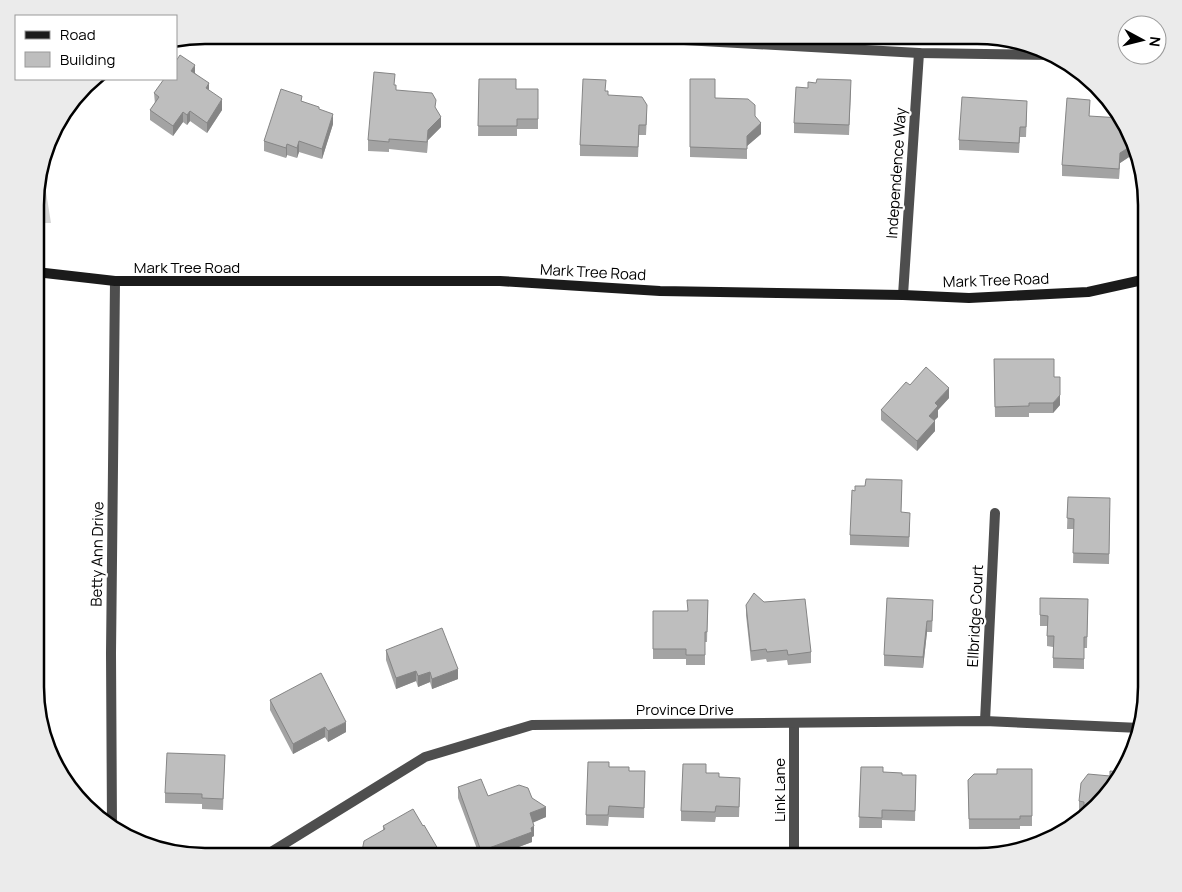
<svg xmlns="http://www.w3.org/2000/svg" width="1182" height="892" font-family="Manrope,sans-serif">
	<rect width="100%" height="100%" fill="#fff"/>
	<path fill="#d5d5d5" d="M 42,167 L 51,223 L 36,223 L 36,182 Z"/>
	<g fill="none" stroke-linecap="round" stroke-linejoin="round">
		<g stroke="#4e4e4e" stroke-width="10">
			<path d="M 595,35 L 919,53 L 1054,55"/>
			<path d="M 903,295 L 919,53"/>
			<path d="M 985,721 L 995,513"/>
			<path d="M 794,723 L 794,857"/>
			<path d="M 263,857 L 425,757 L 532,725 L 985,721 L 1140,728"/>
		</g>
		<path stroke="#4e4e4e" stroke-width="10" d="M 112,827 L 111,653 L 115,281"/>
		<path stroke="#1b1b1b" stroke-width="10" d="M 36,272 L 115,281 L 500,281 L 660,291 L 903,295 L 969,298 L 1088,292 L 1147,279"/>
	</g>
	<g fill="#a3a3a3">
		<path d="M 195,73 L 209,90 L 222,110 L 207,133 L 190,121 L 187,125 L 183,122 L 173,136 L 150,120 L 150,110 L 155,104 L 154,93 Z"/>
		<path d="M 479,79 L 516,89 L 538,89 L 538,129 L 517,129 L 517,136 L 478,136 Z"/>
		<path d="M 690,79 L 715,98 L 755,116 L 761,134 L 747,146 L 747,159 L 690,157 Z"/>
		<path d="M 816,83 L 851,91 L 849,135 L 794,133 L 794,123 L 808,88 Z"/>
		<path d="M 394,85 L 396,90 L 436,109 L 441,127 L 428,140 L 427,153 L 389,149 L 389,152 L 368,151 L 368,140 Z"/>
		<path d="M 606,91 L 608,95 L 647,115 L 646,135 L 639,135 L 638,157 L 580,156 L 580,145 Z"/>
		<path d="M 302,101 L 319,110 L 333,124 L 322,159 L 299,152 L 297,158 L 287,155 L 286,158 L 264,151 L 264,141 Z"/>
		<path d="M 1090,110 L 1089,116 L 1130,130 L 1135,153 L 1120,163 L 1119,179 L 1062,176 L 1062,165 Z"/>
		<path d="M 1027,111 L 1026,137 L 1020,137 L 1019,153 L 959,150 L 959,140 Z"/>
		<path d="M 994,359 L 1060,405 L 1053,413 L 1029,413 L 1029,417 L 995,417 Z"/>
		<path d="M 910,385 L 949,398 L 938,410 L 938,417 L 934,420 L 935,431 L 917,451 L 881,420 L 881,410 Z"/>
		<path d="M 902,490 L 901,512 L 910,523 L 909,547 L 850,545 L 850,535 Z"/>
		<path d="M 1068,497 L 1110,508 L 1109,564 L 1073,563 L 1074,529 L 1067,529 Z"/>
		<path d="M 1040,598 L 1088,599 L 1087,648 L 1084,648 L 1084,669 L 1053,668 L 1053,647 L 1047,646 L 1047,626 L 1040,626 Z"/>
		<path d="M 708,600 L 707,642 L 705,642 L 705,665 L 686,665 L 686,659 L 653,659 L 653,611 L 687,611 Z"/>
		<path d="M 746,605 L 811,652 L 811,663 L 788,665 L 787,660 L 767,662 L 766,659 L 751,661 L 746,615 Z"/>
		<path d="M 933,610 L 932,632 L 927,632 L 923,668 L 884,666 L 884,655 Z"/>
		<path d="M 386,650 L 458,679 L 432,689 L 430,682 L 418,687 L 416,681 L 396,689 L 386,660 Z"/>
		<path d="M 270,700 L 346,732 L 328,742 L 325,737 L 293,754 L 270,710 Z"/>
		<path d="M 225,755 L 223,810 L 202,809 L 202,804 L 165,803 L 165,793 Z"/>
		<path d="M 609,767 L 629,771 L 645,771 L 644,818 L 609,817 L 608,826 L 586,825 L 586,815 Z"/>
		<path d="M 861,767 L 883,772 L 902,775 L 916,775 L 915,821 L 882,820 L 882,828 L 859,828 Z"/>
		<path d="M 1032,769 L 1032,826 L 1020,826 L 1020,829 L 969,829 L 968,780 L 997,774 Z"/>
		<path d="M 706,773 L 719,777 L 740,788 L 739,817 L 716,817 L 715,822 L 681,821 L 681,811 Z"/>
		<path d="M 1110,776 L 1084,812 L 1079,811 L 1079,801 Z"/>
		<path d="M 458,787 L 488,796 L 532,798 L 546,817 L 533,822 L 534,836 L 532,837 L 532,842 L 492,857 L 480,857 L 458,798 Z"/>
		<path d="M 383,826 L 438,857 L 362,857 L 362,851 L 383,830 Z"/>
	</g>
	<g fill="#858585">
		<path d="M 195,65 L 195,75 L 191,71 Z"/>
		<path d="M 209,83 L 209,93 L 206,88 Z"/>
		<path d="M 222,99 L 222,110 L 207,133 L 207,123 Z"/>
		<path d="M 190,111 L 190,121 L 187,125 L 187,115 Z"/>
		<path d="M 183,112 L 183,122 L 173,136 L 173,126 Z"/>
		<path d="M 333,114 L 333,124 L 322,159 L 322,149 Z"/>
		<path d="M 441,117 L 441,127 L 428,140 L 427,153 L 428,130 Z"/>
		<path d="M 761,123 L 761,134 L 747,146 L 747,136 Z"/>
		<path d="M 299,141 L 299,152 L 297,158 L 297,148 Z"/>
		<path d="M 287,144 L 287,155 L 286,158 L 286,148 Z"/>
		<path d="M 1133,145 L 1135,153 L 1120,163 L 1119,179 L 1120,153 Z"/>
		<path d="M 949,388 L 949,398 L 938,410 L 938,417 L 929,426 L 929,416 L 935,403 Z"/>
		<path d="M 1060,395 L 1060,405 L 1053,413 L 1053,403 Z"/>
		<path d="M 935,421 L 935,431 L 917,451 L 917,441 Z"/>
		<path d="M 927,621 L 927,632 L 923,668 L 923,657 Z"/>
		<path d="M 458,669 L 458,679 L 432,689 L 432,679 Z"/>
		<path d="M 416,671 L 416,681 L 396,689 L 396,678 Z"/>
		<path d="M 430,672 L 430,682 L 418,687 L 418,676 Z"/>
		<path d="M 346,722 L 346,732 L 328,742 L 328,731 Z"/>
		<path d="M 325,727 L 325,737 L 293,754 L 293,744 Z"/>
		<path d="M 546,807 L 546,817 L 530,824 L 530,813 Z"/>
		<path d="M 534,826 L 534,836 L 532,837 L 532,842 L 492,857 L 481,857 L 481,851 L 531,828 Z"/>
		<path d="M 438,849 L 438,857 L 430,857 L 434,852 Z"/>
	</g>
	<g fill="#bebebe" stroke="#858585">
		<path d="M 180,55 L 195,65 L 191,71 L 209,83 L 206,88 L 222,99 L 207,123 L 190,111 L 187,115 L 183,112 L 173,126 L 150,110 L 159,97 L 154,93 L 164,79 L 176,79 L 176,61 Z"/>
		<path d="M 374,72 L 395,74 L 394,85 L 396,85 L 396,90 L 432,93 L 436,100 L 435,107 L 441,117 L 428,130 L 427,142 L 389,139 L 389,142 L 368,140 Z"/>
		<path d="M 479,79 L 516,79 L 516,89 L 538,89 L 538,119 L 517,119 L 517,126 L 478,126 Z"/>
		<path d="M 583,79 L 606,80 L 605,91 L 608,91 L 608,95 L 642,97 L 647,105 L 646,125 L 639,125 L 638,147 L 580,145 Z"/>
		<path d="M 690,79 L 715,79 L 715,98 L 748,99 L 755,105 L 755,116 L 761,123 L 747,136 L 747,149 L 690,147 Z"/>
		<path d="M 817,79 L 851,80 L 849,125 L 794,123 L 796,87 L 808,88 L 808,82 L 816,83 Z"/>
		<path d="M 281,89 L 302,96 L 301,101 L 319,107 L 319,109 L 333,114 L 322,149 L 299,141 L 297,148 L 287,144 L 286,148 L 264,141 Z"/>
		<path d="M 962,97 L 1027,101 L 1026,127 L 1020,127 L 1019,143 L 959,140 Z"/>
		<path d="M 1067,98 L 1090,100 L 1089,116 L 1121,118 L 1130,130 L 1133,145 L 1120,153 L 1119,169 L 1062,165 Z"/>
		<path d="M 994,359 L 1054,359 L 1054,377 L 1060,377 L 1060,395 L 1053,403 L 1029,403 L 1029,406 L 995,407 Z"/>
		<path d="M 926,367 L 949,388 L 935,403 L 938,406 L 929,416 L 935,421 L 917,441 L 881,410 L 906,382 L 910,385 Z"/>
		<path d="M 866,479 L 902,480 L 901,512 L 910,513 L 909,537 L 850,535 L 852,490 L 855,491 L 855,486 L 865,486 Z"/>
		<path d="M 1068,497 L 1110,498 L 1109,554 L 1073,553 L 1074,519 L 1067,518 Z"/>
		<path d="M 754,593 L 764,602 L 805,599 L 811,652 L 788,655 L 787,650 L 767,652 L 766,649 L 751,651 L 746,605 Z"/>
		<path d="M 887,598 L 933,600 L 932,621 L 927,621 L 923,657 L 884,655 Z"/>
		<path d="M 1040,598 L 1088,599 L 1087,637 L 1084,637 L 1084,659 L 1053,658 L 1054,636 L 1047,636 L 1048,616 L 1040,615 Z"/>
		<path d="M 687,600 L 708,600 L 707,632 L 705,632 L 705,655 L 686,655 L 686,649 L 653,649 L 653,611 L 688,611 Z"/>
		<path d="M 442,628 L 458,669 L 432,679 L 430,672 L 418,676 L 416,671 L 396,678 L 386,650 Z"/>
		<path d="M 321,673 L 346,722 L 328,731 L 325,727 L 293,744 L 270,700 Z"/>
		<path d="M 167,753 L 225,755 L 223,799 L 202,798 L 202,794 L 165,793 Z"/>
		<path d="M 588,762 L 609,762 L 609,767 L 629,767 L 629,771 L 645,771 L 644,808 L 609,806 L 608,815 L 586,815 Z"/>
		<path d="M 683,764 L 706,764 L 706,773 L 719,773 L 719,777 L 740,778 L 739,807 L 716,806 L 715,812 L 681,811 Z"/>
		<path d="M 861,767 L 883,767 L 883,772 L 902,773 L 902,775 L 916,775 L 915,811 L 882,810 L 882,818 L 859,817 Z"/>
		<path d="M 997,769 L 1032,769 L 1032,816 L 1020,816 L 1020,819 L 969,819 L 968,780 L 974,774 L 997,774 Z"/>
		<path d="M 1110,771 L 1122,772 L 1105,799 L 1084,816 L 1084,802 L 1079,801 L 1081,783 L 1088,774 L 1110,776 Z"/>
		<path d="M 481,779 L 488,796 L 519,785 L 528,788 L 532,798 L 546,807 L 530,813 L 534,826 L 531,828 L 532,832 L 481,851 L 458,787 Z"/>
		<path d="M 413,809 L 423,826 L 424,825 L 438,849 L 434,852 L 435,854 L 430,857 L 365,857 L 362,851 L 364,841 L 385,829 L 383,826 Z"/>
	</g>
	<g text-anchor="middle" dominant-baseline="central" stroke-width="4.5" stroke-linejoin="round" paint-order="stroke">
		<g font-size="15" fill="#000" stroke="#fff">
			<text transform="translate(896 173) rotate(-86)">Independence Way</text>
			<text x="187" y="267">Mark Tree Road</text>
			<text transform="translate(593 272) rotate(3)">Mark Tree Road</text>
			<text transform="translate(996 280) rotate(-2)">Mark Tree Road</text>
			<text transform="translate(97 554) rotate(-89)">Betty Ann Drive</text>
			<text transform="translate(975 616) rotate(-87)">Ellbridge Court</text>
			<text x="685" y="709">Province Drive</text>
			<text transform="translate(779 790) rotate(-90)">Link Lane</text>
		</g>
	</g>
	<path d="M0 0H1182V892H0ZM205 44H977A161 161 0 0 1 1138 205V687A161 161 0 0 1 977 848H205A161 161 0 0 1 44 687V205A161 161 0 0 1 205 44Z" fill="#ebebeb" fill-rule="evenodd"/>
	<path fill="none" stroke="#000" stroke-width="2.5" d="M205 44H977A161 161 0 0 1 1138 205V687A161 161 0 0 1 977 848H205A161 161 0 0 1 44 687V205A161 161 0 0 1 205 44Z"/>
	<rect x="15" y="15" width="162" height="65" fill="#ffffff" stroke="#999999"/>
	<rect x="25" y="31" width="25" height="8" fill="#1b1b1b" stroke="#999999"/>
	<text x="60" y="40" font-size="15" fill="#000000">Road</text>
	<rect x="25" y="52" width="25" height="15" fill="#bebebe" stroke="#999999"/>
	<text x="60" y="65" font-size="15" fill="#000000">Building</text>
	<g transform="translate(1142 40) rotate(97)"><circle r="24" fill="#ffffff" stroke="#999999"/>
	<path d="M0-4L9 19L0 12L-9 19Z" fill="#000000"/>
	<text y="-8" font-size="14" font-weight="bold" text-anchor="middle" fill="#000000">N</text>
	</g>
</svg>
